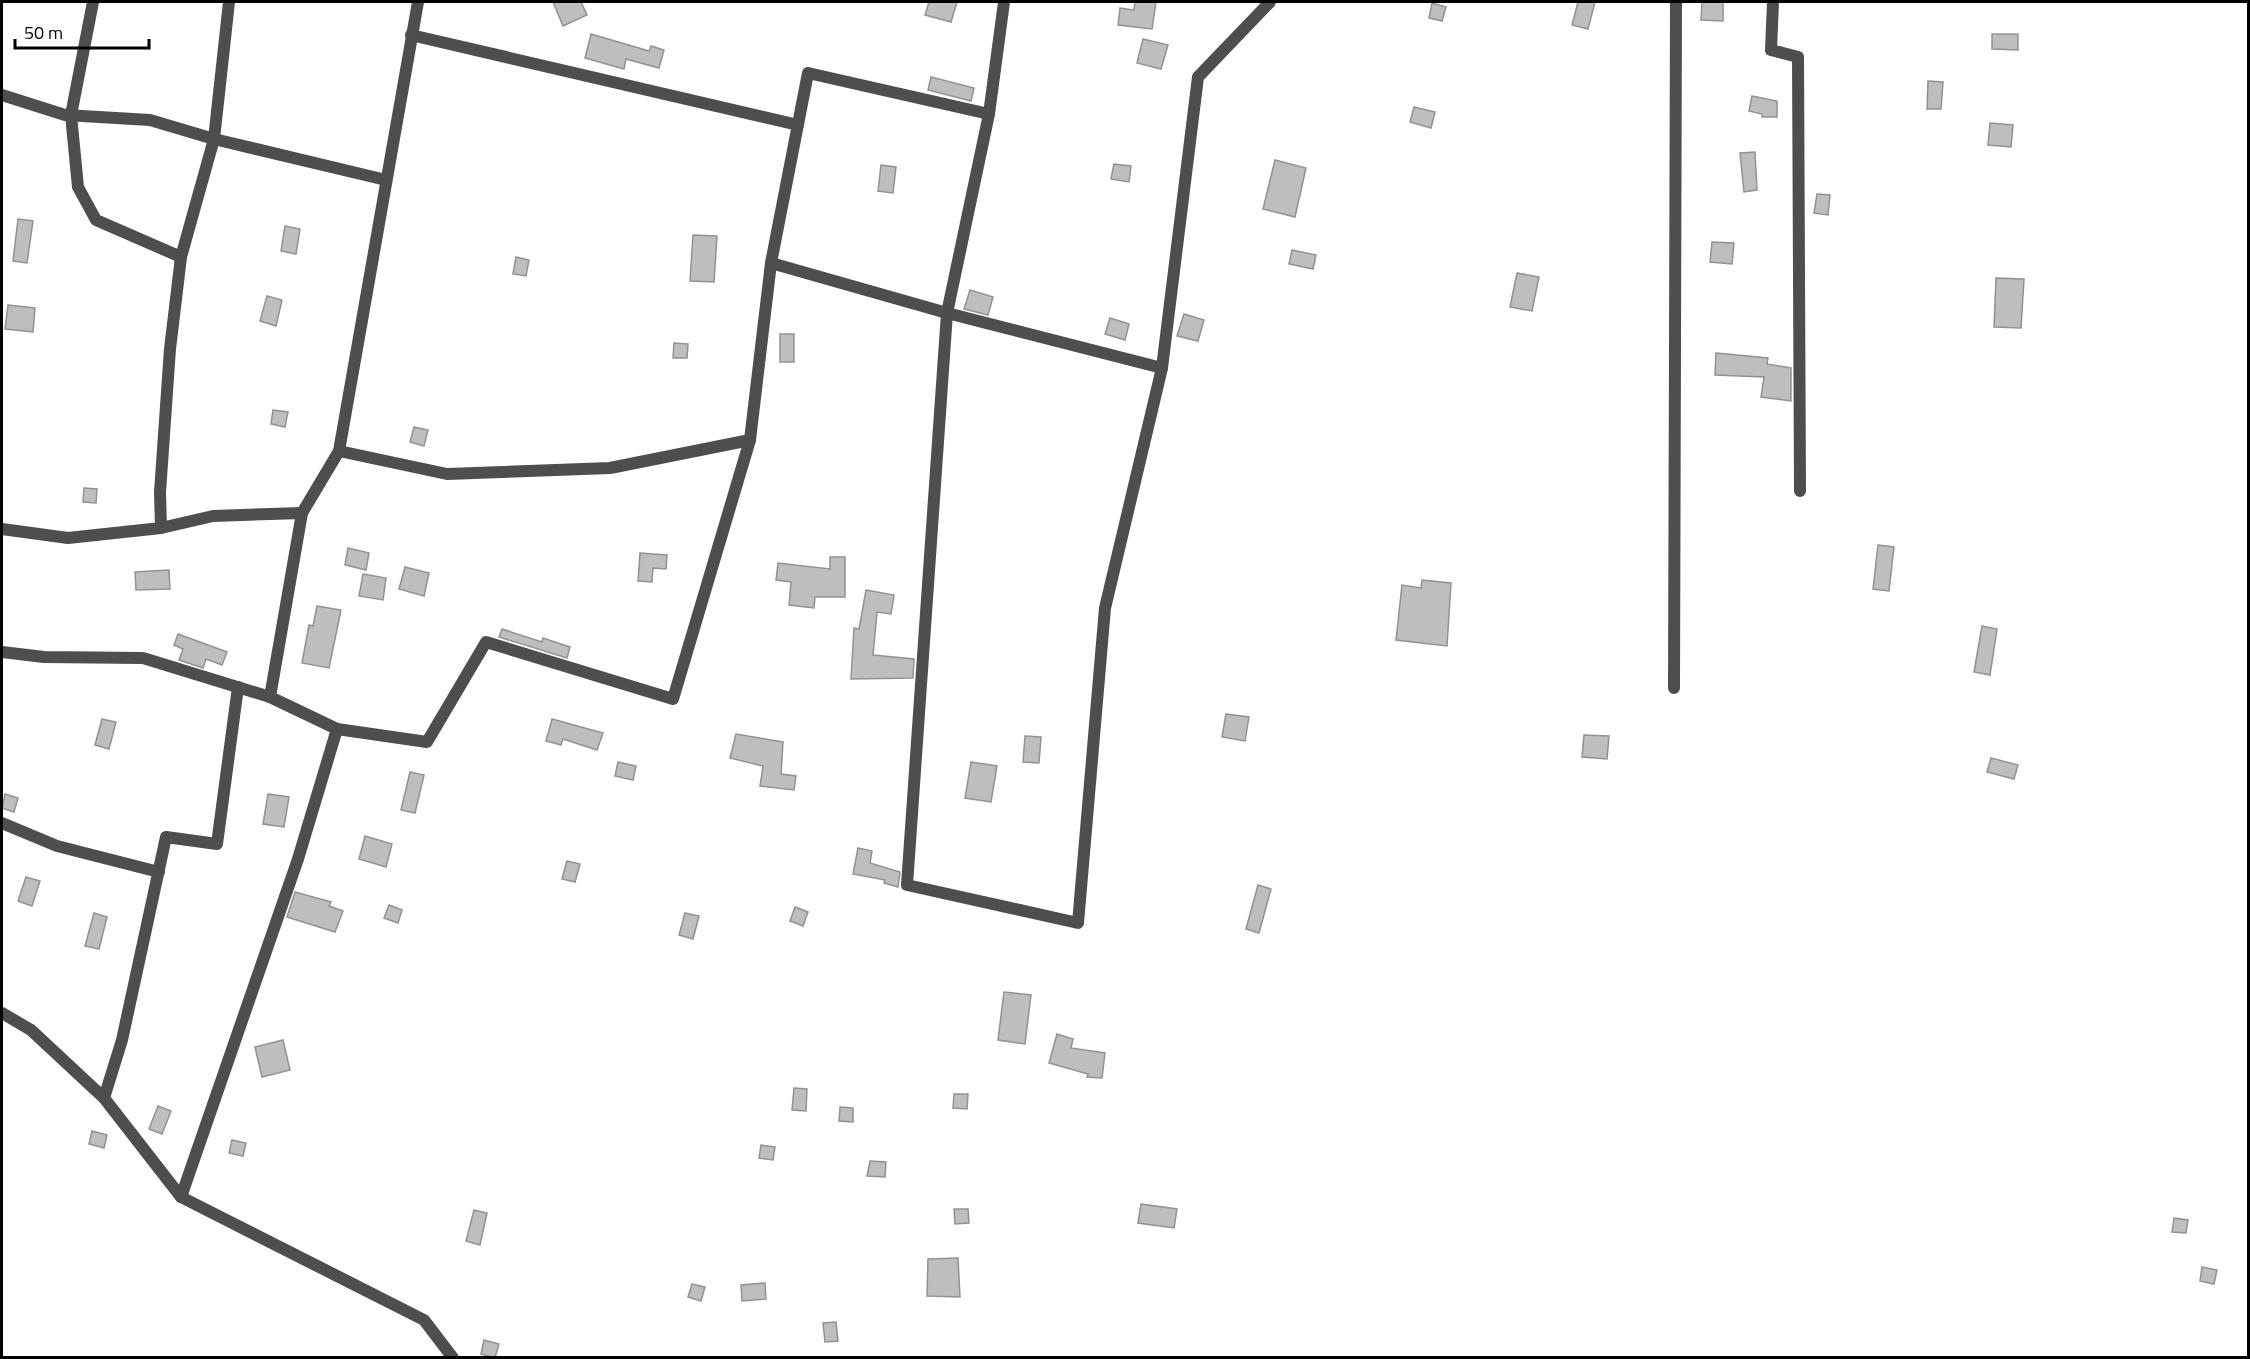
<svg xmlns="http://www.w3.org/2000/svg" width="2250" height="1359" font-family="'Titillium Web',sans-serif">
	<rect width="100%" height="100%" fill="#fff"/>
	<g fill="#bebebe" stroke="#929292" stroke-width="1.5">
		<path d="M 553,2 L 581,2 L 587,15 L 563,26 Z"/>
		<path d="M 929,2 L 957,2 L 951,22 L 925,15 Z"/>
		<path d="M 1135,2 L 1156,2 L 1152,29 L 1118,25 L 1120,8 L 1134,10 Z"/>
		<path d="M 1578,2 L 1595,2 L 1588,29 L 1572,25 Z"/>
		<path d="M 1702,2 L 1723,2 L 1723,21 L 1701,20 Z"/>
		<path d="M 1432,3 L 1446,7 L 1442,21 L 1429,18 Z"/>
		<path d="M 591,34 L 649,51 L 651,46 L 664,50 L 659,68 L 626,59 L 624,69 L 585,58 Z"/>
		<path d="M 1992,34 L 2018,34 L 2018,50 L 1992,49 Z"/>
		<path d="M 1143,39 L 1168,45 L 1161,69 L 1137,63 Z"/>
		<path d="M 931,77 L 974,88 L 971,101 L 928,90 Z"/>
		<path d="M 1928,81 L 1943,82 L 1941,109 L 1927,109 Z"/>
		<path d="M 1752,96 L 1777,101 L 1777,117 L 1762,117 L 1762,114 L 1749,111 Z"/>
		<path d="M 1414,107 L 1435,112 L 1431,128 L 1410,122 Z"/>
		<path d="M 1990,123 L 2013,125 L 2011,147 L 1988,145 Z"/>
		<path d="M 1755,152 L 1757,190 L 1744,192 L 1740,153 Z"/>
		<path d="M 1275,160 L 1306,168 L 1295,217 L 1263,209 Z"/>
		<path d="M 1114,164 L 1131,166 L 1129,182 L 1111,179 Z"/>
		<path d="M 881,165 L 896,167 L 893,193 L 878,191 Z"/>
		<path d="M 1817,194 L 1830,195 L 1828,215 L 1814,213 Z"/>
		<path d="M 18,219 L 33,221 L 27,263 L 13,261 Z"/>
		<path d="M 285,226 L 300,229 L 296,254 L 281,251 Z"/>
		<path d="M 693,235 L 717,236 L 714,282 L 690,281 Z"/>
		<path d="M 1712,242 L 1734,243 L 1732,264 L 1710,262 Z"/>
		<path d="M 1292,250 L 1316,255 L 1313,269 L 1289,264 Z"/>
		<path d="M 516,257 L 529,260 L 526,276 L 513,274 Z"/>
		<path d="M 1517,273 L 1539,277 L 1532,311 L 1510,307 Z"/>
		<path d="M 1996,278 L 2024,279 L 2021,328 L 1994,327 Z"/>
		<path d="M 970,290 L 993,297 L 988,315 L 964,309 Z"/>
		<path d="M 267,296 L 282,300 L 276,326 L 260,321 Z"/>
		<path d="M 8,305 L 35,308 L 33,332 L 5,329 Z"/>
		<path d="M 1184,314 L 1204,320 L 1198,341 L 1177,336 Z"/>
		<path d="M 1110,318 L 1129,324 L 1125,340 L 1105,334 Z"/>
		<rect x="780" y="334" width="14" height="28"/>
		<path d="M 674,343 L 688,344 L 687,358 L 673,358 Z"/>
		<path d="M 1716,353 L 1768,358 L 1767,364 L 1791,368 L 1791,401 L 1761,397 L 1764,377 L 1715,375 Z"/>
		<path d="M 273,410 L 288,412 L 285,427 L 271,424 Z"/>
		<path d="M 414,427 L 428,430 L 424,446 L 410,442 Z"/>
		<path d="M 84,488 L 97,489 L 96,503 L 83,502 Z"/>
		<path d="M 1878,545 L 1894,547 L 1889,591 L 1873,589 Z"/>
		<path d="M 348,548 L 369,553 L 366,570 L 345,565 Z"/>
		<path d="M 640,553 L 667,555 L 666,569 L 653,568 L 652,582 L 638,581 Z"/>
		<path d="M 830,557 L 845,557 L 845,597 L 815,597 L 814,608 L 789,605 L 791,582 L 776,580 L 778,563 L 830,569 Z"/>
		<path d="M 405,567 L 429,573 L 424,596 L 399,589 Z"/>
		<path d="M 169,570 L 170,589 L 136,590 L 135,572 Z"/>
		<path d="M 363,574 L 386,578 L 383,600 L 359,596 Z"/>
		<path d="M 1422,580 L 1451,583 L 1447,646 L 1396,640 L 1402,585 L 1421,588 Z"/>
		<path d="M 866,590 L 894,595 L 891,614 L 877,612 L 873,655 L 914,659 L 913,678 L 851,679 L 854,628 L 859,629 Z"/>
		<path d="M 317,606 L 341,610 L 329,668 L 302,663 L 309,625 L 313,626 Z"/>
		<path d="M 1982,626 L 1997,629 L 1990,675 L 1974,672 Z"/>
		<path d="M 502,629 L 542,642 L 543,638 L 570,647 L 567,658 L 499,637 Z"/>
		<path d="M 178,634 L 227,652 L 222,665 L 206,659 L 203,668 L 179,660 L 183,649 L 174,645 Z"/>
		<path d="M 1226,714 L 1249,717 L 1245,741 L 1222,737 Z"/>
		<path d="M 102,719 L 116,722 L 109,749 L 95,745 Z"/>
		<path d="M 552,719 L 603,733 L 597,750 L 563,739 L 561,745 L 546,741 Z"/>
		<path d="M 736,734 L 783,742 L 781,774 L 796,776 L 794,790 L 760,786 L 763,766 L 730,758 Z"/>
		<path d="M 1584,735 L 1609,736 L 1607,759 L 1582,757 Z"/>
		<path d="M 1025,736 L 1041,737 L 1039,763 L 1023,762 Z"/>
		<path d="M 1991,758 L 2018,765 L 2014,779 L 1987,772 Z"/>
		<path d="M 618,762 L 636,766 L 633,780 L 615,776 Z"/>
		<path d="M 971,762 L 997,766 L 991,802 L 965,798 Z"/>
		<path d="M 410,772 L 424,775 L 415,813 L 401,810 Z"/>
		<path d="M 5,794 L 18,798 L 14,812 L 2,808 Z"/>
		<path d="M 268,794 L 289,797 L 284,827 L 263,824 Z"/>
		<path d="M 365,836 L 392,844 L 386,867 L 359,859 Z"/>
		<path d="M 858,848 L 872,851 L 870,863 L 900,872 L 898,887 L 884,883 L 885,880 L 853,874 Z"/>
		<path d="M 567,861 L 580,864 L 575,882 L 562,879 Z"/>
		<path d="M 26,877 L 40,881 L 32,906 L 18,901 Z"/>
		<path d="M 1258,885 L 1271,889 L 1259,933 L 1246,929 Z"/>
		<path d="M 295,892 L 331,902 L 329,906 L 343,911 L 335,932 L 287,917 Z"/>
		<path d="M 389,905 L 402,910 L 398,923 L 384,918 Z"/>
		<path d="M 795,907 L 808,912 L 803,926 L 790,921 Z"/>
		<path d="M 94,913 L 107,917 L 99,949 L 85,946 Z"/>
		<path d="M 685,913 L 699,916 L 693,939 L 679,935 Z"/>
		<path d="M 1004,992 L 1031,995 L 1025,1044 L 998,1040 Z"/>
		<path d="M 1057,1034 L 1073,1039 L 1071,1048 L 1105,1053 L 1102,1078 L 1087,1077 L 1088,1074 L 1049,1063 Z"/>
		<path d="M 283,1040 L 290,1070 L 262,1077 L 255,1047 Z"/>
		<path d="M 794,1088 L 807,1089 L 806,1111 L 792,1110 Z"/>
		<path d="M 954,1094 L 968,1094 L 967,1109 L 953,1108 Z"/>
		<path d="M 158,1106 L 171,1111 L 162,1134 L 149,1129 Z"/>
		<path d="M 840,1107 L 853,1108 L 853,1122 L 839,1121 Z"/>
		<path d="M 92,1131 L 107,1135 L 104,1148 L 89,1144 Z"/>
		<path d="M 232,1140 L 246,1143 L 243,1156 L 229,1153 Z"/>
		<path d="M 761,1145 L 775,1147 L 773,1160 L 759,1158 Z"/>
		<path d="M 870,1161 L 886,1162 L 885,1177 L 867,1176 Z"/>
		<path d="M 1141,1204 L 1177,1209 L 1174,1228 L 1138,1223 Z"/>
		<path d="M 954,1209 L 968,1209 L 969,1223 L 955,1224 Z"/>
		<path d="M 474,1210 L 487,1213 L 480,1245 L 466,1241 Z"/>
		<path d="M 2174,1218 L 2188,1220 L 2186,1233 L 2172,1232 Z"/>
		<path d="M 958,1258 L 960,1297 L 927,1296 L 928,1259 Z"/>
		<path d="M 2202,1267 L 2217,1270 L 2214,1284 L 2200,1281 Z"/>
		<path d="M 765,1283 L 766,1299 L 742,1301 L 741,1285 Z"/>
		<path d="M 692,1284 L 705,1287 L 701,1301 L 688,1297 Z"/>
		<path d="M 836,1322 L 838,1341 L 825,1342 L 823,1323 Z"/>
		<path d="M 484,1340 L 499,1344 L 495,1358 L 481,1354 Z"/>
	</g>
	<g fill="none" stroke-linecap="round" stroke-linejoin="round">
		<g stroke="#4e4e4e" stroke-width="12">
			<path d="M 93,2 L 71,115 L 78,187 L 96,220 L 181,257"/>
			<path d="M 1004,2 L 989,114 L 947,313 L 907,885 L 1078,923 L 1105,608 L 1162,368 L 1198,77 L 1270,2"/>
			<path d="M 1773,2 L 1771,50 L 1798,57 L 1800,491"/>
			<path d="M 411,35 L 798,125"/>
			<path d="M 2,95 L 65,115 L 150,120 L 214,139 L 386,180"/>
			<path d="M 771,263 L 947,313 L 1162,368"/>
			<path d="M 339,451 L 447,474 L 610,468 L 750,440"/>
			<path d="M 161,528 L 160,492 L 170,349 L 181,257 L 214,139 L 229,2"/>
			<path d="M 2,529 L 68,538 L 161,528 L 213,516 L 302,513"/>
			<path d="M 2,652 L 44,657 L 143,658 L 270,697 L 337,729 L 427,742 L 486,642 L 673,699 L 750,440 L 771,263 L 808,73 L 989,114"/>
			<path d="M 1674,688 L 1676,2"/>
			<path d="M 270,697 L 302,513 L 339,451 L 418,2"/>
			<path d="M 2,823 L 57,846 L 159,872"/>
			<path d="M 2,1013 L 31,1030 L 104,1098 L 181,1197 L 424,1320 L 453,1358"/>
			<path d="M 104,1098 L 122,1040 L 166,837 L 217,844 L 238,687"/>
			<path d="M 181,1197 L 298,859 L 337,729"/>
		</g>
	</g>
	<rect width="2250" height="1359" fill="none" stroke="#000000" stroke-width="6"/>
	<path d="M15 39v9h134v-9" fill="none" stroke="#000000" stroke-width="3"/>
	<text x="24" y="39" font-size="18" fill="#000000" stroke="#ffffff" stroke-width="4.5" paint-order="stroke">50 m</text>
</svg>
